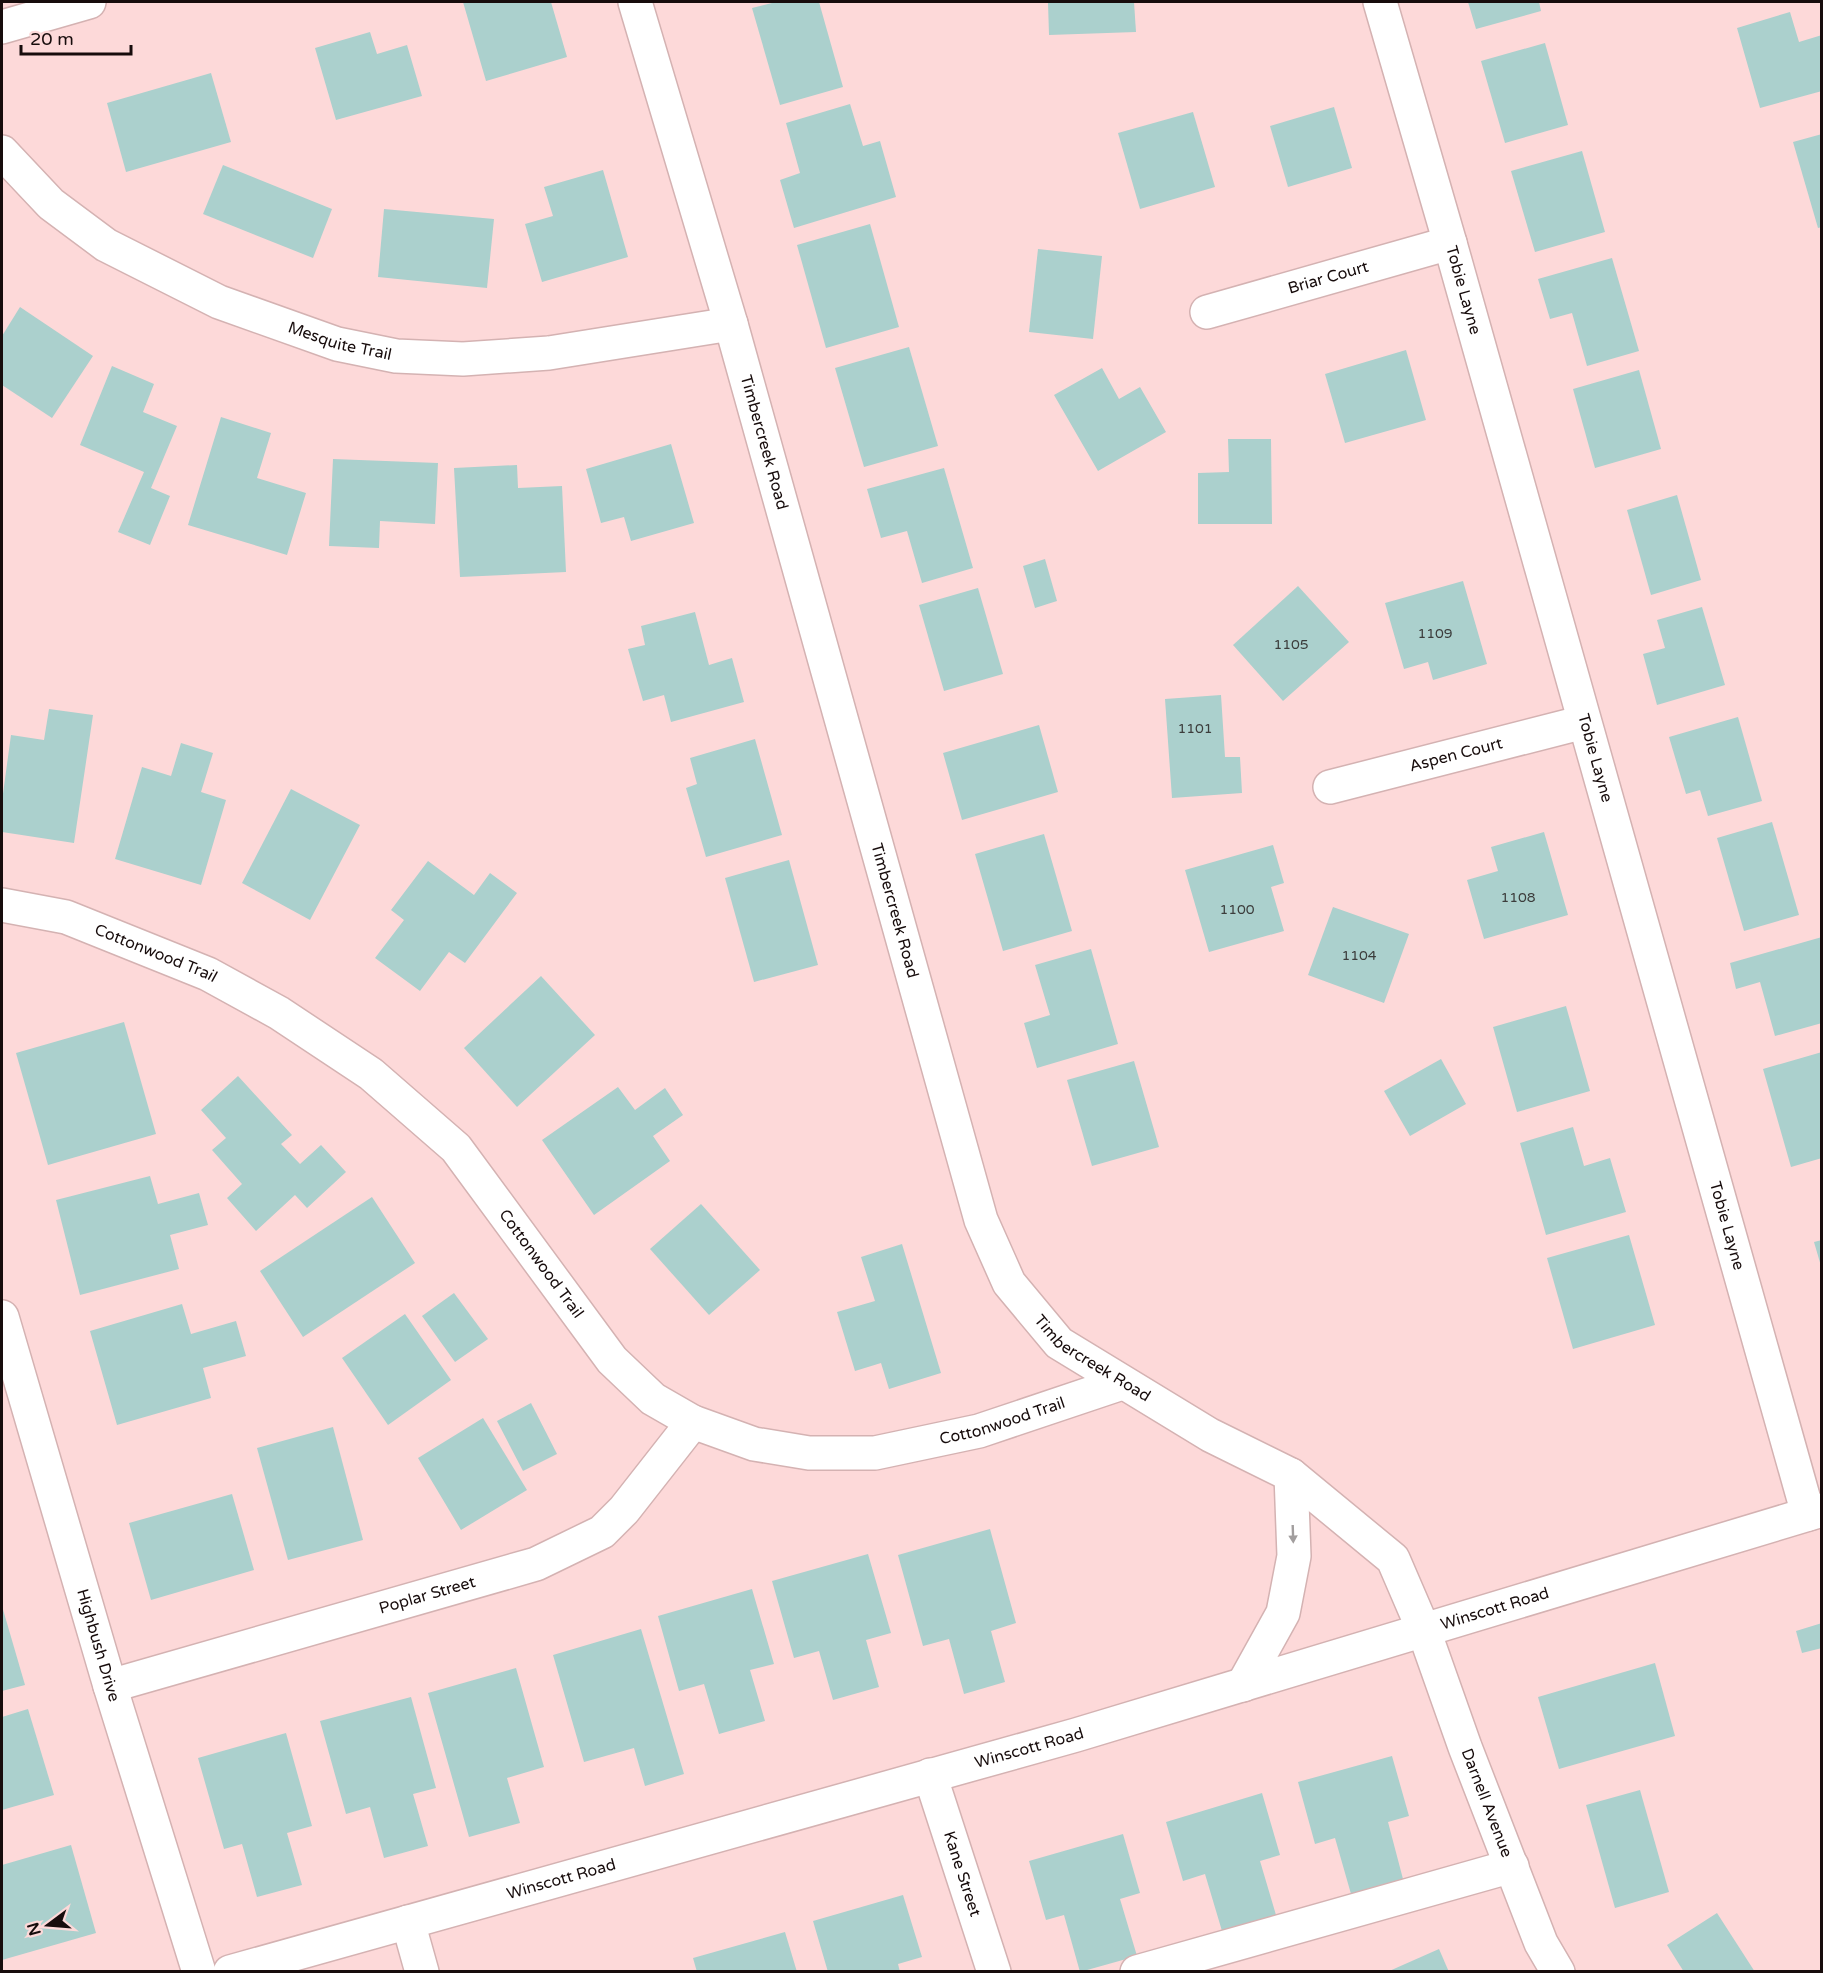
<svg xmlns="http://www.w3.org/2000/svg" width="1823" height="1973" font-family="'Varela Round',sans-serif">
	<rect width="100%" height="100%" fill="#fdd9d9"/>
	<g fill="#abd0cd">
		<path d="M 463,2 L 551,2 L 567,57 L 486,81 Z"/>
		<path d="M 776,2 L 819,2 L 843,87 L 780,105 L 752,8 Z"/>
		<path d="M 1048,2 L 1134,2 L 1136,32 L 1049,35 Z"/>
		<path d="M 1468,2 L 1539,2 L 1541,11 L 1476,29 Z"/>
		<path d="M 1790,12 L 1799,42 L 1822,35 L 1822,91 L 1760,108 L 1737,28 Z"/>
		<path d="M 370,32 L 377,54 L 407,45 L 422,96 L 336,120 L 315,48 Z"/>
		<path d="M 1545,43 L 1568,125 L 1505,143 L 1481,61 Z"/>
		<path d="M 211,73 L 231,142 L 126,172 L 107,103 Z"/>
		<path d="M 850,104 L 863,146 L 880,141 L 896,197 L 794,228 L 780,180 L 800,173 L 786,123 Z"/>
		<path d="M 1334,107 L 1352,168 L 1288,187 L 1270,126 Z"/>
		<path d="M 1193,112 L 1215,187 L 1140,209 L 1118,133 Z"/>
		<path d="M 1822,134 L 1822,227 L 1818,228 L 1793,142 Z"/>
		<path d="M 1582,151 L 1605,232 L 1535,252 L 1511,171 Z"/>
		<path d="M 223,165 L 332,209 L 313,258 L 203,214 Z"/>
		<path d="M 603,170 L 628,257 L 542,282 L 525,224 L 553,216 L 544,187 Z"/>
		<path d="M 384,209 L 494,219 L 487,288 L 378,277 Z"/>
		<path d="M 870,224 L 899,327 L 826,348 L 797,245 Z"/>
		<path d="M 1038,249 L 1102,256 L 1093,339 L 1029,332 Z"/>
		<path d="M 1612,258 L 1639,351 L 1587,366 L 1572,313 L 1550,319 L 1538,279 Z"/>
		<path d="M 20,307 L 93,356 L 52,418 L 2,385 L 2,336 Z"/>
		<path d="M 909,347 L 938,446 L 864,467 L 835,368 Z"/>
		<path d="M 1406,350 L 1426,420 L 1345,443 L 1325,374 Z"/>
		<path d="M 112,366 L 154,384 L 143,412 L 177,426 L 151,488 L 170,496 L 150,545 L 118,532 L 144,472 L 80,445 Z"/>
		<path d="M 1102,368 L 1119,399 L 1140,387 L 1166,432 L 1098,471 L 1054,395 Z"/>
		<path d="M 1639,370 L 1661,449 L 1595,468 L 1573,389 Z"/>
		<path d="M 221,417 L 271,433 L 257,478 L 306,493 L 287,555 L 188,525 Z"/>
		<path d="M 1228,439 L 1271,439 L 1272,524 L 1198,524 L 1198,473 L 1229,472 Z"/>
		<path d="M 671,444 L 694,523 L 631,541 L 624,517 L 601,523 L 586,469 Z"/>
		<path d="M 333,459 L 438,463 L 435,524 L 380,521 L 379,548 L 329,546 Z"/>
		<path d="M 517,465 L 518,488 L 562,486 L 566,572 L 460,577 L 454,468 Z"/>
		<path d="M 944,468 L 973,568 L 922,583 L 907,531 L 881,538 L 867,489 Z"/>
		<path d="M 1677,495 L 1701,580 L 1651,595 L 1627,510 Z"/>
		<path d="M 1045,559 L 1057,601 L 1035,608 L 1023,566 Z"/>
		<path d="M 1463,581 L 1487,664 L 1433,680 L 1428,662 L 1404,669 L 1385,603 Z"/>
		<path d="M 1298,586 L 1349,642 L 1283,701 L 1233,645 Z"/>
		<path d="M 978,588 L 1003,674 L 944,691 L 919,605 Z"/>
		<path d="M 1702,607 L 1725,685 L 1657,705 L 1643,654 L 1665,648 L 1657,620 Z"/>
		<path d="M 695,612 L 709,665 L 732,658 L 744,702 L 671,722 L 664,695 L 643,701 L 628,649 L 645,645 L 641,626 Z"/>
		<path d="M 1221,695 L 1225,757 L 1240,757 L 1242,793 L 1172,798 L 1165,699 Z"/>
		<path d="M 49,709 L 93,715 L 74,843 L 2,832 L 2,801 L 11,735 L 44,740 Z"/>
		<path d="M 1738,717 L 1762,801 L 1708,816 L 1700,790 L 1686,794 L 1669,737 Z"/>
		<path d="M 1039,725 L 1058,792 L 962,820 L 943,753 Z"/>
		<path d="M 755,739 L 782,835 L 706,857 L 686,788 L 697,784 L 690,758 Z"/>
		<path d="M 181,743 L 213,753 L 201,792 L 226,800 L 201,885 L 115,859 L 142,767 L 171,776 Z"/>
		<path d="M 291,789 L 360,825 L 310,920 L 242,883 Z"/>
		<path d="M 1772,822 L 1799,915 L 1744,931 L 1717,838 Z"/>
		<path d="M 1544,832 L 1568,915 L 1484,939 L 1467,880 L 1498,871 L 1491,847 Z"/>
		<path d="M 1044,834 L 1072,931 L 1003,951 L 975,854 Z"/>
		<path d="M 1273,845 L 1284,883 L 1271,887 L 1284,931 L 1209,952 L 1185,870 Z"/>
		<path d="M 789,860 L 818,965 L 754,982 L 725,878 Z"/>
		<path d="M 428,861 L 474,895 L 490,873 L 517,893 L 465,963 L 449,952 L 420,991 L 375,958 L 404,920 L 391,910 Z"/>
		<path d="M 1333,907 L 1409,934 L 1384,1003 L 1308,975 Z"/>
		<path d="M 1822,937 L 1822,1023 L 1775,1036 L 1760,982 L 1736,989 L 1730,963 Z"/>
		<path d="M 1091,949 L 1118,1044 L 1037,1068 L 1024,1023 L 1050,1015 L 1035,965 Z"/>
		<path d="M 541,976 L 595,1035 L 517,1107 L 464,1048 Z"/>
		<path d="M 1566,1006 L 1590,1091 L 1517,1112 L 1493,1027 Z"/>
		<path d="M 124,1022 L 156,1134 L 48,1165 L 16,1053 Z"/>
		<path d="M 1822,1052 L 1822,1158 L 1791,1167 L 1763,1069 Z"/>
		<path d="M 1441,1059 L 1466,1104 L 1410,1136 L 1384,1091 Z"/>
		<path d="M 1134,1061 L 1159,1147 L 1092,1166 L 1067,1080 Z"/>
		<path d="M 238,1076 L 292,1135 L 281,1144 L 300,1164 L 321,1145 L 346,1172 L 307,1208 L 295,1195 L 256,1231 L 227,1198 L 242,1184 L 212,1150 L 226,1138 L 201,1110 Z"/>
		<path d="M 618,1087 L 635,1110 L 665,1088 L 683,1115 L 653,1136 L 670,1161 L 594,1215 L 542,1140 Z"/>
		<path d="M 1573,1127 L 1584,1166 L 1610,1158 L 1626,1212 L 1546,1235 L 1520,1143 Z"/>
		<path d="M 150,1176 L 158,1204 L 199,1193 L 208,1225 L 170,1235 L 179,1269 L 80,1295 L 56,1200 Z"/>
		<path d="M 372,1197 L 415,1263 L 303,1337 L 260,1271 Z"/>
		<path d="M 701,1204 L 760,1270 L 709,1315 L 650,1249 Z"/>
		<path d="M 1629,1235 L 1655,1325 L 1573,1349 L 1547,1258 Z"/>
		<path d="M 1822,1240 L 1822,1266 L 1821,1266 L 1814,1242 Z"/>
		<path d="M 902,1244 L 941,1373 L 889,1389 L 881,1363 L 855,1371 L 837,1312 L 875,1301 L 861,1257 Z"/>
		<path d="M 454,1293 L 488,1339 L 455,1362 L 422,1316 Z"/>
		<path d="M 182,1304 L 191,1334 L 236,1321 L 246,1356 L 203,1368 L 211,1398 L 117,1425 L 90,1331 Z"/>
		<path d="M 405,1314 L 451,1380 L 388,1425 L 342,1358 Z"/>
		<path d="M 531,1403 L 557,1454 L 523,1471 L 497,1421 Z"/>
		<path d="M 483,1418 L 527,1490 L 461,1530 L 418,1458 Z"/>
		<path d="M 333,1427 L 363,1540 L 288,1560 L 257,1448 Z"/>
		<path d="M 232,1494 L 254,1570 L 151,1600 L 129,1523 Z"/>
		<path d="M 990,1529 L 1016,1623 L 991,1631 L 1005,1682 L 964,1694 L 949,1639 L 923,1646 L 898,1555 Z"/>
		<path d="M 868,1554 L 891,1633 L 866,1640 L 879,1687 L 833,1700 L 819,1651 L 794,1658 L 772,1581 Z"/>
		<path d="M 752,1589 L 774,1664 L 750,1670 L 765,1721 L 719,1734 L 704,1684 L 679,1691 L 658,1616 Z"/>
		<path d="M 2,1606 L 25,1685 L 2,1691 Z"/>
		<path d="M 1822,1623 L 1822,1648 L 1802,1653 L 1796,1631 Z"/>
		<path d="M 641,1629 L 684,1774 L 645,1786 L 634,1748 L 584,1762 L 553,1655 Z"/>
		<path d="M 1655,1663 L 1675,1736 L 1559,1769 L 1538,1697 Z"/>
		<path d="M 516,1668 L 544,1767 L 507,1778 L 520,1823 L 469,1837 L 428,1693 Z"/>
		<path d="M 411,1697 L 436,1788 L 413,1794 L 428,1846 L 384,1858 L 370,1807 L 346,1814 L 320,1721 Z"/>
		<path d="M 28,1709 L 54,1795 L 2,1810 L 2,1717 Z"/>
		<path d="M 286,1733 L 312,1826 L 287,1833 L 302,1885 L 257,1897 L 242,1844 L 224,1849 L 198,1758 Z"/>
		<path d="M 1392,1756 L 1409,1816 L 1388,1822 L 1403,1879 L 1351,1894 L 1335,1838 L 1315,1844 L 1298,1782 Z"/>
		<path d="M 1640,1790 L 1669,1892 L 1615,1908 L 1586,1805 Z"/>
		<path d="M 1262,1793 L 1280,1855 L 1260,1861 L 1276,1915 L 1222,1931 L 1205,1874 L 1183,1881 L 1166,1822 Z"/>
		<path d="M 1123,1834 L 1140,1893 L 1120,1899 L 1137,1956 L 1080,1972 L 1064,1915 L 1046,1920 L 1029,1861 Z"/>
		<path d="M 71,1845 L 96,1933 L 2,1960 L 2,1865 Z"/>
		<path d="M 903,1895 L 922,1957 L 898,1964 L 900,1972 L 828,1972 L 813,1921 Z"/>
		<path d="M 1717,1913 L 1755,1972 L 1684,1972 L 1667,1945 Z"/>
		<path d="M 785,1932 L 797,1972 L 697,1972 L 693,1958 Z"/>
		<path d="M 1439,1949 L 1449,1972 L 1387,1972 Z"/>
	</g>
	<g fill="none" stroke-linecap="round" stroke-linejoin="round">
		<defs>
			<g id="minor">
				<path id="s1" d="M 635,2 L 731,324 L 981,1220 L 1009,1283 L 1059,1343 L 1210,1435 L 1291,1475 L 1393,1559 L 1424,1631 L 1465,1747 L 1541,1943 L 1558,1972"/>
				<path id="s2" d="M 1380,2 L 1450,243 L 1808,1514"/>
				<path d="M 2,27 L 89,2"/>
				<path id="s3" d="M 2,152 L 51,204 L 106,245 L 219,302 L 337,344 L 396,356 L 463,359 L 549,353 L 731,324"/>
				<path id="s4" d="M 1207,312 L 1450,243"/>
				<path id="s5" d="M 1330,787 L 1584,722"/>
				<path id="s6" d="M 2,905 L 66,917 L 208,974 L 279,1013 L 371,1074 L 456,1148 L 612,1360 L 653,1399 L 693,1422 L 754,1444 L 809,1453 L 875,1453 L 979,1431 L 1122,1383"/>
				<path id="s7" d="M 2,1317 L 110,1686 L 199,1972"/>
				<path id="s8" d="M 110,1686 L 536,1564 L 602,1532 L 624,1510 L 693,1422"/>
				<path id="s9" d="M 930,1775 L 994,1972"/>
				<path d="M 408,1922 L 422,1972"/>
				<path d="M 1137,1972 L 1512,1866"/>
			</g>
			<g id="major">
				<path d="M 1243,1685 L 1283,1613 L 1294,1556 L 1291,1475"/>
				<path id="s10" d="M 230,1972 L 1076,1735 L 1822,1510"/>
			</g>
		</defs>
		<use href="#minor" stroke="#d4b2b2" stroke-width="36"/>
		<use href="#major" stroke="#d4b2b2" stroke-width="36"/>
		<use href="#minor" stroke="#fff" stroke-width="33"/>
		<use href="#major" stroke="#fff" stroke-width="33"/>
	</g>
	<defs><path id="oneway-solid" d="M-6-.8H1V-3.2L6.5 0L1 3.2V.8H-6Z" transform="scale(1.5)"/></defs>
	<use fill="#a29e9e" href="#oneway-solid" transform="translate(1293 1534) rotate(88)"/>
	<g text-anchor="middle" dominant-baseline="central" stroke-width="4.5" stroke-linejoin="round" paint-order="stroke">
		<g font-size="14" fill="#3c3d3c">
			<text x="1435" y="633">1109</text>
			<text x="1291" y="644">1105</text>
			<text x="1195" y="728">1101</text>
			<text x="1518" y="897">1108</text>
			<text x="1237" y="909">1100</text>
			<text x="1359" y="955">1104</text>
		</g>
		<g font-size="16" fill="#170c0c" stroke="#fdd9d9">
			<text stroke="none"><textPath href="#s4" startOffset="126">Briar Court</textPath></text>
			<text stroke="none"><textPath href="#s2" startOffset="300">Tobie Layne</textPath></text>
			<text stroke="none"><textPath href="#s3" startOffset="394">Mesquite Trail</textPath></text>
			<text stroke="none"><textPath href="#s1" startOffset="459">Timbercreek Road</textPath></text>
			<text stroke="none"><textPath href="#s5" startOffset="130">Aspen Court</textPath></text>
			<text stroke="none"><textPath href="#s2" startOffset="786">Tobie Layne</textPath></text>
			<text stroke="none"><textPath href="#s1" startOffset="945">Timbercreek Road</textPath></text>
			<text stroke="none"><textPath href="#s6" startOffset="162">Cottonwood Trail</textPath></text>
			<text stroke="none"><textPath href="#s2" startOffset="1272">Tobie Layne</textPath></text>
			<text stroke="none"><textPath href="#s6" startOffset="666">Cottonwood Trail</textPath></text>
			<text stroke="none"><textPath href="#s1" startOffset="1449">Timbercreek Road</textPath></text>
			<text stroke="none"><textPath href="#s6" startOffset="1206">Cottonwood Trail</textPath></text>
			<text stroke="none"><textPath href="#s8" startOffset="330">Poplar Street</textPath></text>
			<text stroke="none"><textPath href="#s10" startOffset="1316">Winscott Road</textPath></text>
			<text stroke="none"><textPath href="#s7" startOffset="342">Highbush Drive</textPath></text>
			<text stroke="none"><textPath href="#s10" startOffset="830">Winscott Road</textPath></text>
			<text stroke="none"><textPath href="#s1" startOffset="2074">Darnell Avenue</textPath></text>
			<text stroke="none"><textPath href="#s9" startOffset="104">Kane Street</textPath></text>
			<text stroke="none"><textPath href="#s10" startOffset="344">Winscott Road</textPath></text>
		</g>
	</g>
	<rect width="1823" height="1973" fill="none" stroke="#170c0c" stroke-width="6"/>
	<g transform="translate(48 1925) rotate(254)" stroke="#fdd9d9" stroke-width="4.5" paint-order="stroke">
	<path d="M0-4.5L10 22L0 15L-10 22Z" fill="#170c0c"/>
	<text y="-9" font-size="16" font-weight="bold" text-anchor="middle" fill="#170c0c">N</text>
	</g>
	<path d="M21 45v9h110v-9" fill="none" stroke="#170c0c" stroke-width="3"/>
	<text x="30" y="45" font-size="18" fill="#170c0c" stroke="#fdd9d9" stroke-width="4.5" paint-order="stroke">20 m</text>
</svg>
